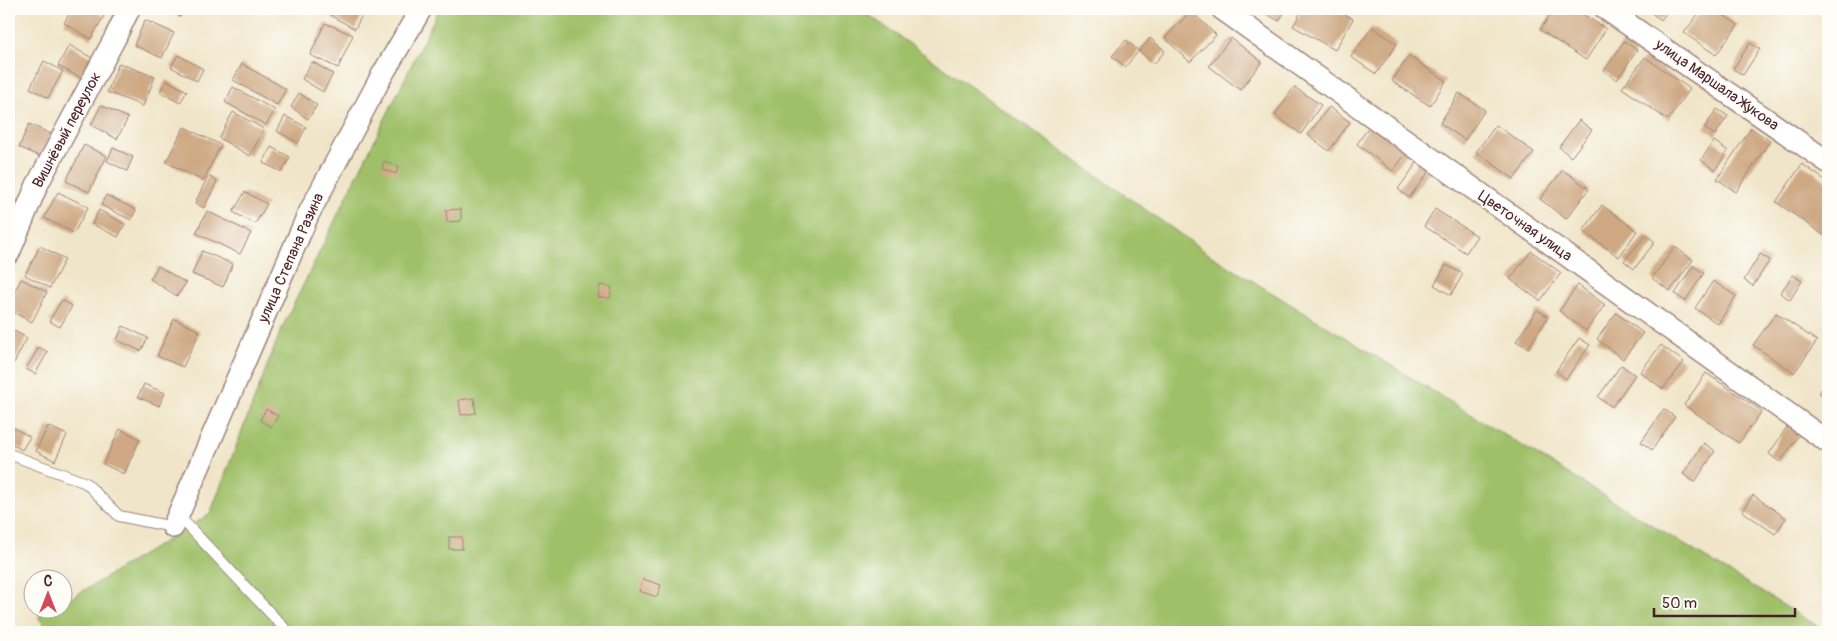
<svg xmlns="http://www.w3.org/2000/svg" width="1837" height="641" font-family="Pangolin,sans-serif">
	<rect width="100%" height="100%" fill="#fdfcf7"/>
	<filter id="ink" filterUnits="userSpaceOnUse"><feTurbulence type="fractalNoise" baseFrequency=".02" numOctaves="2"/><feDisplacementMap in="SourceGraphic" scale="10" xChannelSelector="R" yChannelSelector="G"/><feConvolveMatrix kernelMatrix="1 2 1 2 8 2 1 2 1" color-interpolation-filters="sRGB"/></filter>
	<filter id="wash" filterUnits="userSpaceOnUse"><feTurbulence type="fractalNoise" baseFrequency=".0096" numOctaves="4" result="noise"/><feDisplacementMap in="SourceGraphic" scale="20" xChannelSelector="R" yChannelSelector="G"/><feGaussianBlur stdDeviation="1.12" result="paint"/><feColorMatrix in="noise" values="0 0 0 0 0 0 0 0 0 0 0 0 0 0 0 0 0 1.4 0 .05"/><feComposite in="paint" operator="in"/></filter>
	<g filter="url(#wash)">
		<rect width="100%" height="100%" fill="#f0e5c8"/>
		<path fill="#9fc068" stroke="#74704a" d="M 439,9 L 860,9 L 1210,255 L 1827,632 L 50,632 L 38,617 L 53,609 L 62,608 L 63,603 L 210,514 L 281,330 Z"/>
		<g id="blocks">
			<g fill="#cea983">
				<path d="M 72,9 L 90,9 L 104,16 L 91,39 L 64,23 Z"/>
				<path d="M 167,9 L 185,9 L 180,17 Z"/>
				<path d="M 334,9 L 362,9 L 360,12 L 363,13 L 355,29 L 330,15 Z"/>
				<path d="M 1268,9 L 1286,9 L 1279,21 L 1265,13 Z"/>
				<path d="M 1303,9 L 1335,9 L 1353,19 L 1335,50 L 1293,26 Z"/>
				<path d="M 1554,9 L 1575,9 L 1606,29 L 1586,60 L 1540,30 Z"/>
				<path d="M 1646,9 L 1669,9 L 1661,20 Z"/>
				<path d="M 1702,9 L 1715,9 L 1738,25 L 1716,55 L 1684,33 Z"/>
				<path d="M 1191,11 L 1216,35 L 1190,62 L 1165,38 Z"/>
				<path d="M 145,20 L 174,33 L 162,58 L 134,45 Z"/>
				<path d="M 325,23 L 353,35 L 338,68 L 310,55 Z"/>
				<path d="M 1372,27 L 1397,44 L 1376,74 L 1351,57 Z"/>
				<path d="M 1150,38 L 1165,51 L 1154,64 L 1139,51 Z"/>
				<path d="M 1231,38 L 1262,62 L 1240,90 L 1209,66 Z"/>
				<path d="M 1126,40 L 1139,51 L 1125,67 L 1112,56 Z"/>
				<path d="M 1624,41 L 1637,50 L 1617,80 L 1604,71 Z"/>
				<path d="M 1750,43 L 1760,49 L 1743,75 L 1733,69 Z"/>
				<path d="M 69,45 L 92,58 L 81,78 L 58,66 Z"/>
				<path d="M 178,55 L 203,69 L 197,81 L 171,67 Z"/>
				<path d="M 1409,56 L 1446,81 L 1430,106 L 1392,81 Z"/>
				<path d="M 1645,57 L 1690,89 L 1668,120 L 1622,88 Z"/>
				<path d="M 44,61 L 63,71 L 48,98 L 30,88 Z"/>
				<path d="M 312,62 L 333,74 L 323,92 L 302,79 Z"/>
				<path d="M 119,63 L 155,77 L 143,106 L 107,92 Z"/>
				<path d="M 242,64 L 286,89 L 277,105 L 233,80 Z"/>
				<path d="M 166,80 L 187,91 L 180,103 L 160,92 Z"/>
				<path d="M 233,87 L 275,110 L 266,125 L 225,102 Z"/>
				<path d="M 1294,87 L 1321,105 L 1301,134 L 1275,115 Z"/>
				<path d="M 299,93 L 317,105 L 308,119 L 291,107 Z"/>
				<path d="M 1459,93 L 1485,110 L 1465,140 L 1440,123 Z"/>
				<path d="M 1828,102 L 1828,113 L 1823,109 Z"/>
				<path d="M 101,105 L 128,118 L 117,139 L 91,125 Z"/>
				<path d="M 1329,107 L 1350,122 L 1329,151 L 1308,135 Z"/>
				<path d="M 1717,109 L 1728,116 L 1715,135 L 1704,128 Z"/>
				<path d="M 233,112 L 264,129 L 250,156 L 219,138 Z"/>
				<path d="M 285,116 L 306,127 L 298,143 L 277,131 Z"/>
				<path d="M 1579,120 L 1592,130 L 1571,157 L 1559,147 Z"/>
				<path d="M 29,124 L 51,134 L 41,157 L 19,147 Z"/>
				<path d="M 1371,124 L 1408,151 L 1393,171 L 1357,144 Z"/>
				<path d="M 1496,125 L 1534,152 L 1514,179 L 1476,152 Z"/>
				<path d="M 184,127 L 221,145 L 203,181 L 166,162 Z"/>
				<path d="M 1751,128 L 1770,141 L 1736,192 L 1717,179 Z"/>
				<path d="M 1714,141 L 1728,151 L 1715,170 L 1701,160 Z"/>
				<path d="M 9,143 L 14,145 L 9,156 Z"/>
				<path d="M 84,145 L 107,156 L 89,192 L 66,181 Z"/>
				<path d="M 271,147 L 290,157 L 282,172 L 263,163 Z"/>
				<path d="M 113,148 L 133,157 L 127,171 L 107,161 Z"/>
				<path d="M 1419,160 L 1431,169 L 1409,198 L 1398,189 Z"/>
				<path d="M 384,161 L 399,166 L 396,174 L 382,169 Z"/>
				<path d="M 1802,164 L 1828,182 L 1828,238 L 1776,202 Z"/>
				<path d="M 1563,170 L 1589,189 L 1566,219 L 1540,199 Z"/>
				<path d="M 208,176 L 217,181 L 204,208 L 195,203 Z"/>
				<path d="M 58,192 L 88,207 L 74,233 L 44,218 Z"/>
				<path d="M 245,192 L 267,204 L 255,224 L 233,212 Z"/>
				<path d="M 9,195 L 18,201 L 9,215 Z"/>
				<path d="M 106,195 L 136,210 L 131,220 L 101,205 Z"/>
				<path d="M 1602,205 L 1637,231 L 1619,257 L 1583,231 Z"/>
				<path d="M 461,209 L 461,221 L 447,222 L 446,210 Z"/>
				<path d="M 1435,209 L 1477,236 L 1466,253 L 1424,226 Z"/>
				<path d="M 99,210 L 125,224 L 118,237 L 92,224 Z"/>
				<path d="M 207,211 L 251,233 L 240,254 L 196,233 Z"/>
				<path d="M 1646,235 L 1655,242 L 1634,269 L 1624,261 Z"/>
				<path d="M 40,246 L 65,259 L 50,288 L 25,275 Z"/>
				<path d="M 1675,247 L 1693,260 L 1670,291 L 1652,278 Z"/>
				<path d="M 202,251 L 233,264 L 223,287 L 192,274 Z"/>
				<path d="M 1531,251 L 1561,273 L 1540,301 L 1510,279 Z"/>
				<path d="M 1760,254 L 1770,260 L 1753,286 L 1744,280 Z"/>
				<path d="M 1446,265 L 1463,274 L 1451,295 L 1434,285 Z"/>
				<path d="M 158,266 L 186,283 L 177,296 L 150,279 Z"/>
				<path d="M 1693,266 L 1704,273 L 1685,301 L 1675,294 Z"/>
				<path d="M 1793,275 L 1802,281 L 1790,300 L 1780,293 Z"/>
				<path d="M 21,279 L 47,292 L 32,322 L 9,310 L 9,302 Z"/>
				<path d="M 1713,281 L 1736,296 L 1718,324 L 1695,308 Z"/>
				<path d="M 600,285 L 612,287 L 610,298 L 598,297 Z"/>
				<path d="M 1578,285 L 1605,305 L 1586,331 L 1559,311 Z"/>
				<path d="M 62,300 L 72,306 L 60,327 L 49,321 Z"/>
				<path d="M 1537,310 L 1548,317 L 1528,348 L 1516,341 Z"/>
				<path d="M 1616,313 L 1643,333 L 1623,359 L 1597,339 Z"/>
				<path d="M 1776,313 L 1817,341 L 1794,373 L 1753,345 Z"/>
				<path d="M 174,319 L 200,331 L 183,367 L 157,356 Z"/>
				<path d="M 123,326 L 148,338 L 141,351 L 117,340 Z"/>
				<path d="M 9,328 L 27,338 L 14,363 L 9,360 Z"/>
				<path d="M 1579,338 L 1590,345 L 1566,379 L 1556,371 Z"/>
				<path d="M 1661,345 L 1684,362 L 1663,389 L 1640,372 Z"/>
				<path d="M 39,347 L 48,352 L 35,374 L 26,369 Z"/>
				<path d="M 1621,365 L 1635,375 L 1612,407 L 1598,397 Z"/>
				<path d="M 1706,373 L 1762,411 L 1739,443 L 1684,405 Z"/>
				<path d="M 1828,379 L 1828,399 L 1819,393 Z"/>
				<path d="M 144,384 L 165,393 L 159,406 L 138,397 Z"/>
				<path d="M 474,398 L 476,413 L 461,415 L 459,400 Z"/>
				<path d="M 266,409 L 278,416 L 271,427 L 260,420 Z"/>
				<path d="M 1664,409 L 1675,417 L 1652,450 L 1641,442 Z"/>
				<path d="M 1789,424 L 1801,432 L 1780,462 L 1769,454 Z"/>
				<path d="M 9,425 L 30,437 L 22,450 L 9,442 Z"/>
				<path d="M 48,426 L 67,435 L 55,461 L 36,451 Z"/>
				<path d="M 120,429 L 140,439 L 124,474 L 103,464 Z"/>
				<path d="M 1704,443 L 1715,451 L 1695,482 L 1683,474 Z"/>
				<path d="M 1753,495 L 1786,518 L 1775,534 L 1742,511 Z"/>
				<rect x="449" y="537" width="13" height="12"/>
				<path d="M 643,579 L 661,585 L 657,597 L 639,591 Z"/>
			</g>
		</g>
	</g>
	<g filter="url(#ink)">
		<use href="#blocks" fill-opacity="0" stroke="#9d827a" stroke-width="1"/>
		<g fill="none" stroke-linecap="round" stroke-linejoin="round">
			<defs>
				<g id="service">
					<path d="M 9,454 L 86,483 L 119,516 L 173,527"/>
					<path d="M 178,515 L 288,632"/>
				</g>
				<g id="minor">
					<path d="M 1222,9 L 1828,442"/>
					<path d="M 1606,9 L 1828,162"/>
					<path d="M 9,253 L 37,185 L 115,38 L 129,9"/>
					<path d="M 173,527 L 308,215 L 381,77 L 421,9"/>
				</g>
			</defs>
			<use href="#service" stroke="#9d827a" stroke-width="12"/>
			<use href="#minor" stroke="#9d827a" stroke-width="24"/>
			<use href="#service" stroke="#fff" stroke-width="10"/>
			<use href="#minor" stroke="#fff" stroke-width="21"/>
		</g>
	</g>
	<g text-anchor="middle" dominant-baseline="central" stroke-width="4" stroke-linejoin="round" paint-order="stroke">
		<g font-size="15" fill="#4a1f2b" stroke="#fdfcf7">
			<text transform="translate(1717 85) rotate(35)">улица Маршала Жукова</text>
			<text transform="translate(67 130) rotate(-62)">Вишнёвый переулок</text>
			<text transform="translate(1525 226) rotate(35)">Цветочная улица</text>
			<text transform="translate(291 258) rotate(-66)">улица Степана Разина</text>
		</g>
	</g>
	<rect width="1837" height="641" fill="none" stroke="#fdfcf7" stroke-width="30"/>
	<g transform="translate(48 594)"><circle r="24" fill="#fdfcf7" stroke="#b5a4a5"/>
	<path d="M0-4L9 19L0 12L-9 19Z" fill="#d1495b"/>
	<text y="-8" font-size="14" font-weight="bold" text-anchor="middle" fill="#4a1f2b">С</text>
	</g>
	<path d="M1654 608v8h141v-8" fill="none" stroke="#4a1f2b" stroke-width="2.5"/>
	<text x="1662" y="608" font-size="15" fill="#4a1f2b" stroke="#fdfcf7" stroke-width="4" paint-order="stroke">50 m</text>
</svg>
